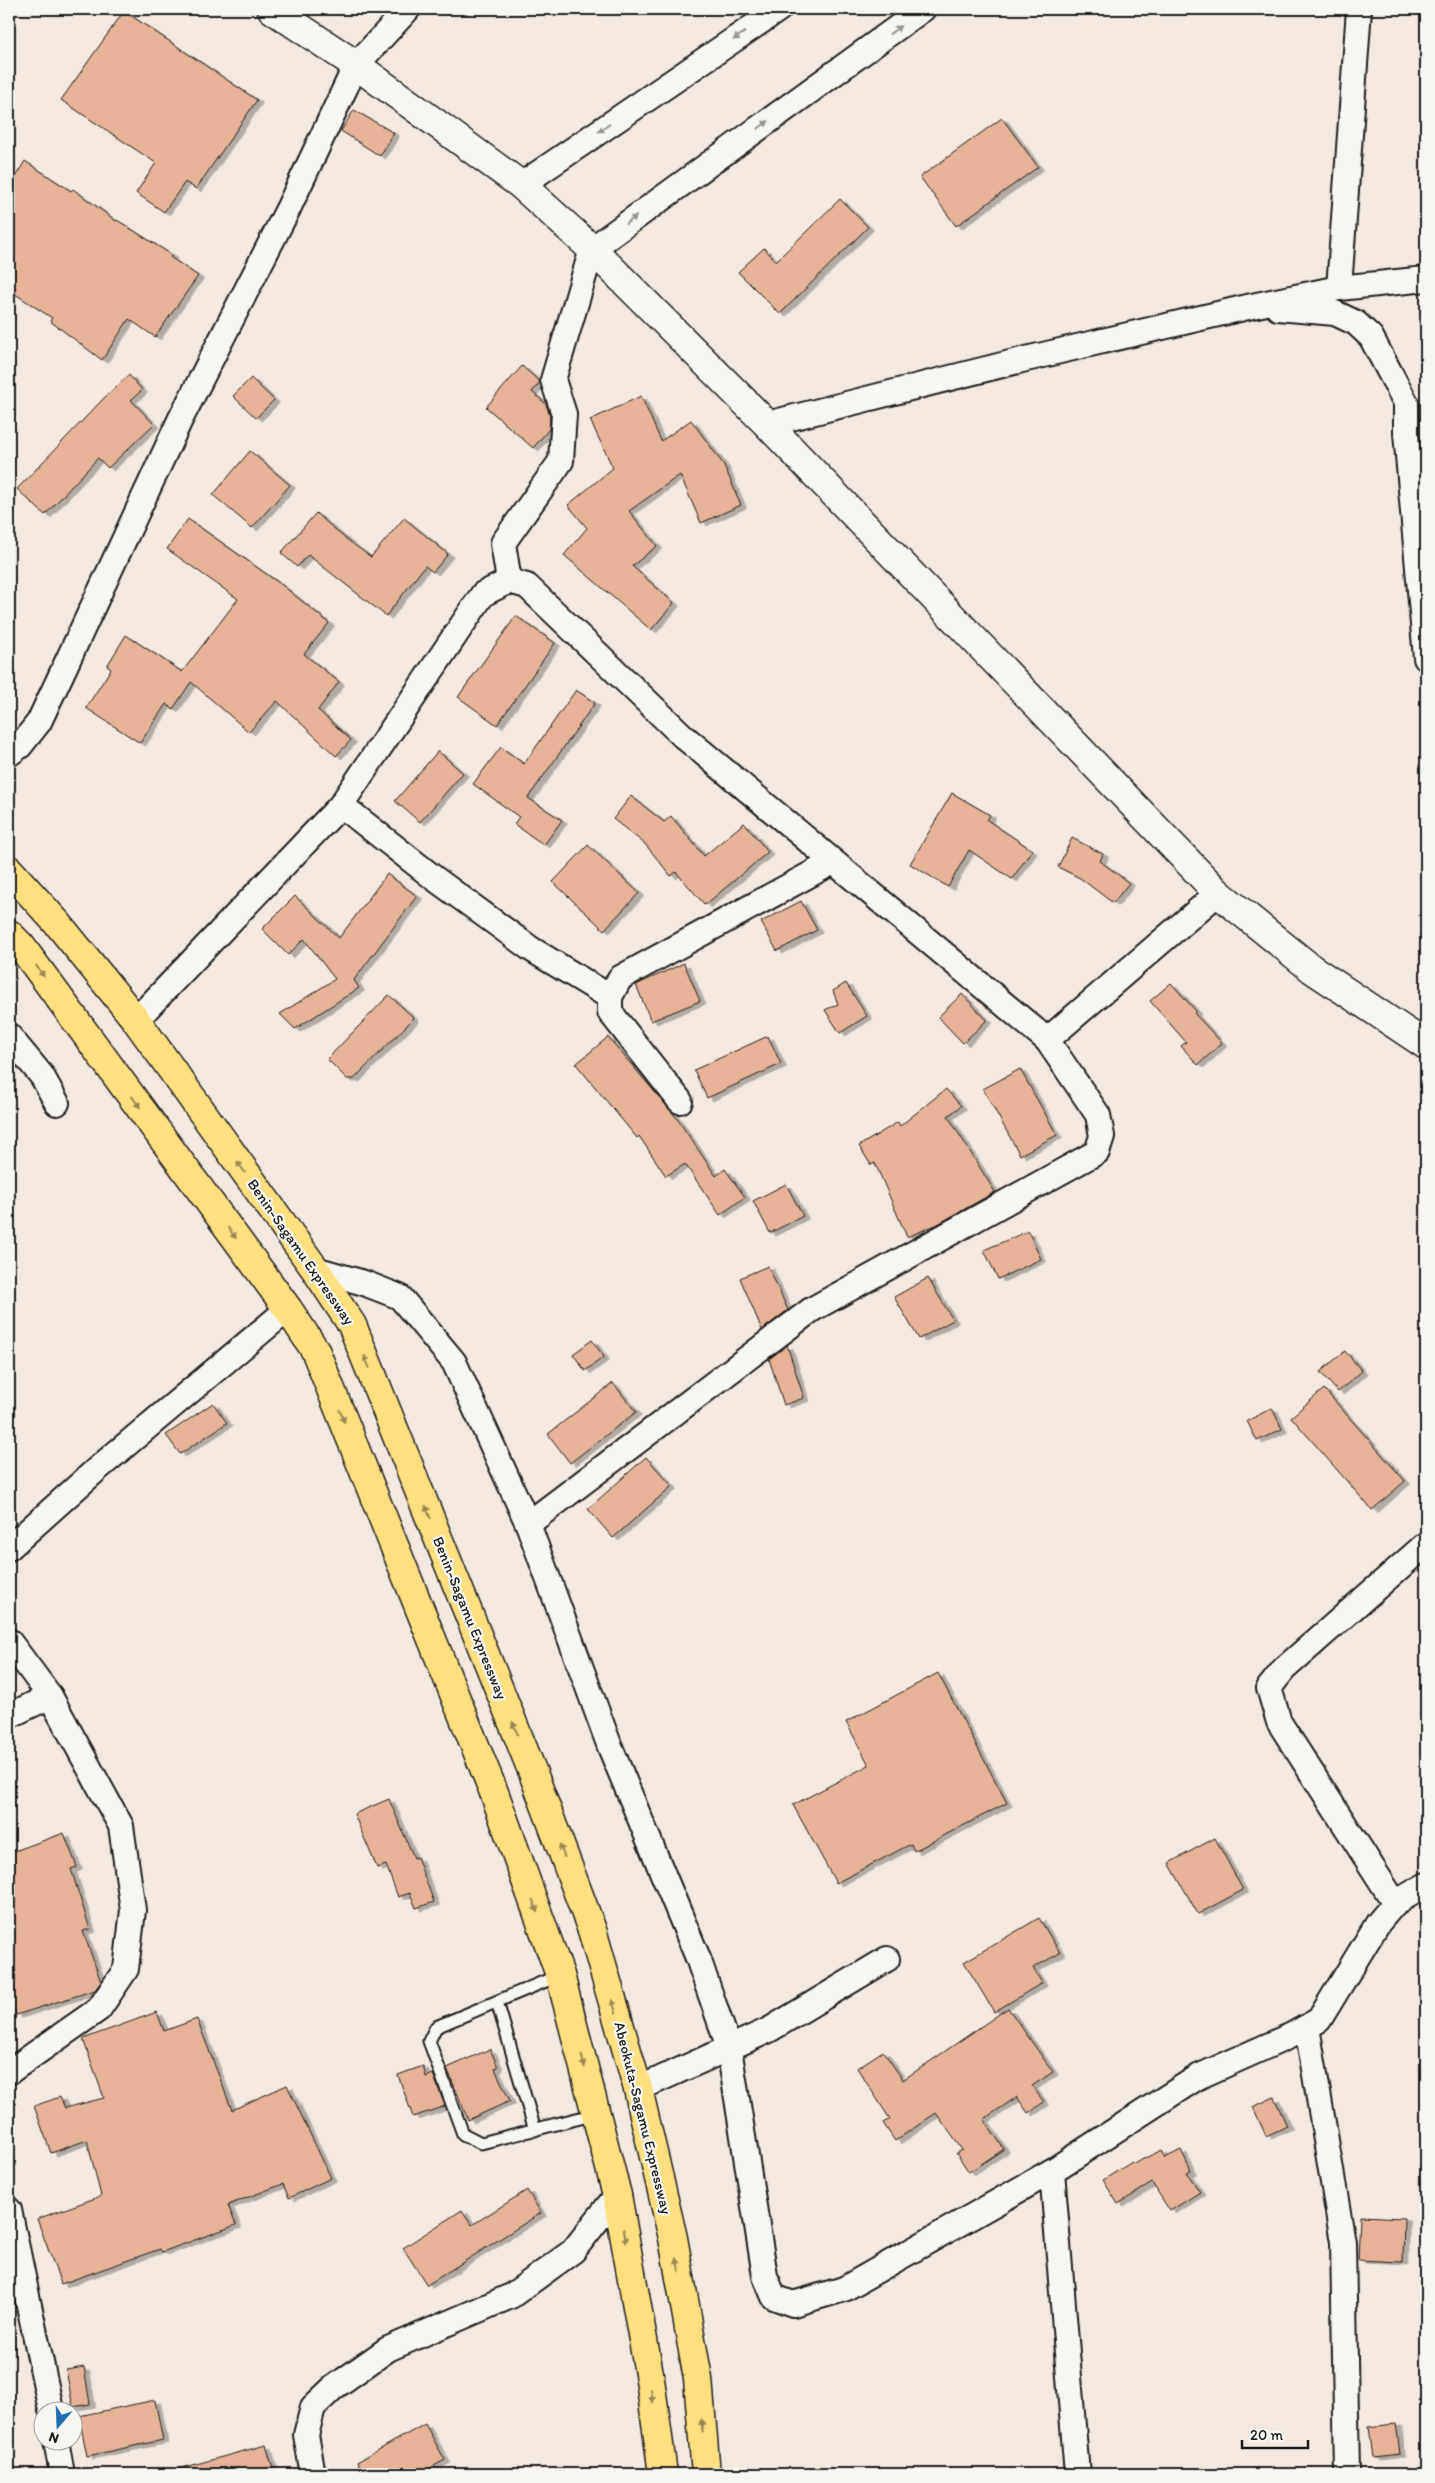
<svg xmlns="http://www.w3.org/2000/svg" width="1435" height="2483" font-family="Itim,sans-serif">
	<defs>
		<filter id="shadow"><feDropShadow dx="5.5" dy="3" stdDeviation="0" flood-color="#0004"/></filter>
	</defs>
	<rect width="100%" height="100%" fill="#f3e9e0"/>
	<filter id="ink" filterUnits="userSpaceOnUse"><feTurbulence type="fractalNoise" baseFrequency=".02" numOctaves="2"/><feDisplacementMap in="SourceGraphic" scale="10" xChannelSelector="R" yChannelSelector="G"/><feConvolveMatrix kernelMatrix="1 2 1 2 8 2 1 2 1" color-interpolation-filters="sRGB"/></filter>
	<g filter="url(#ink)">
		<g fill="#e6b398" stroke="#1c1c1c" filter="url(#shadow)">
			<path d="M 124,11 L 257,100 L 196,189 L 185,182 L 164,212 L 136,193 L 156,163 L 61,100 Z"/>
			<path d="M 354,110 L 394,133 L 380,156 L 341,131 Z"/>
			<path d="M 1002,118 L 1038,167 L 956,226 L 920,177 Z"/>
			<path d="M 25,161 L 71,191 L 73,189 L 116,221 L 117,220 L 172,255 L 170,257 L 198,276 L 155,337 L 129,319 L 102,360 L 50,321 L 52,318 L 9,290 L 9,187 Z"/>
			<path d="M 840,199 L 868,227 L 780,314 L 738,272 L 764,248 L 776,261 Z"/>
			<path d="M 522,366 L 540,382 L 532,392 L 546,404 L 550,416 L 549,429 L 533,448 L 486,407 Z"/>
			<path d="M 129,375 L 142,390 L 131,400 L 154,424 L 108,468 L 98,458 L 45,515 L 17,489 L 107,395 Z"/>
			<path d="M 251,378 L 274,400 L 256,418 L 233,396 Z"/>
			<path d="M 641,396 L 661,441 L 691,420 L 724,465 L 741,505 L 701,523 L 680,475 L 629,511 L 657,546 L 632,566 L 674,603 L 651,630 L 564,555 L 587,528 L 568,505 L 613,468 L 590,420 Z"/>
			<path d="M 250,451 L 290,485 L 252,528 L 213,495 Z"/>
			<path d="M 316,513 L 345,538 L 371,557 L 404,518 L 448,554 L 433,572 L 425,566 L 386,616 L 308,555 L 297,567 L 281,553 Z"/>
			<path d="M 188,519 L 282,585 L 329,623 L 304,654 L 339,682 L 318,710 L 351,740 L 336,756 L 277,701 L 249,732 L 191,682 L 173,709 L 166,704 L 140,743 L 86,708 L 111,669 L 107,666 L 126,635 L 182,672 L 238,599 L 167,549 Z"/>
			<path d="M 516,616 L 555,643 L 497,725 L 458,697 Z"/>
			<path d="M 576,690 L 595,703 L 528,798 L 562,820 L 544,845 L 514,824 L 519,817 L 473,784 L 501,747 L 524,764 Z"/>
			<path d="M 438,751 L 463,773 L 420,822 L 395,801 Z"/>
			<path d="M 952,793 L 990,815 L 987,820 L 1032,850 L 1012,879 L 969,850 L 948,887 L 910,864 Z"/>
			<path d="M 631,796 L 664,822 L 671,816 L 704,856 L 744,823 L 768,852 L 705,905 L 676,872 L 671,876 L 645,844 L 613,819 Z"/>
			<path d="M 1072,838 L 1103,854 L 1100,861 L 1129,883 L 1113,903 L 1080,878 L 1058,867 Z"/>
			<path d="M 588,845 L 639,893 L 604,930 L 553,882 Z"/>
			<path d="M 387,874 L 417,896 L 354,980 L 359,988 L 295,1029 L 280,1014 L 335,979 L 304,939 L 288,955 L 262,929 L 295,896 L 339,938 Z"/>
			<path d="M 801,901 L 817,930 L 777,951 L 761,922 Z"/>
			<path d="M 684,963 L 700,1001 L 651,1021 L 636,985 Z"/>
			<path d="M 846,983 L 867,1016 L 840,1033 L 825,1010 L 838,1004 L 833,991 Z"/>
			<path d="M 1171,983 L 1196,1011 L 1194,1013 L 1222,1043 L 1198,1065 L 1181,1046 L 1186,1042 L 1150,1001 Z"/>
			<path d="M 962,994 L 987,1020 L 963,1043 L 938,1017 Z"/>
			<path d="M 389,995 L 414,1018 L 354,1079 L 347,1079 L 327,1059 Z"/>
			<path d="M 768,1036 L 781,1064 L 707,1098 L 694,1070 Z"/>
			<path d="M 608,1037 L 676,1117 L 716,1176 L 725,1169 L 745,1197 L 720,1215 L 685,1164 L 666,1176 L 639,1136 L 637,1138 L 576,1064 Z"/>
			<path d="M 1020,1069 L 1057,1135 L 1020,1155 L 983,1089 Z"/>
			<path d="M 946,1089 L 961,1106 L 948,1116 L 995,1192 L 938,1224 L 907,1237 L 875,1163 L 871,1165 L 859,1146 L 898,1122 L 900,1126 Z"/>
			<path d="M 786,1184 L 803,1216 L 770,1233 L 753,1201 Z"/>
			<path d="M 1028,1231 L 1041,1259 L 998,1279 L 984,1250 Z"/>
			<path d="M 768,1266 L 788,1310 L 762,1330 L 740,1278 Z"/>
			<path d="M 928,1278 L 953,1320 L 919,1339 L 894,1297 Z"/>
			<path d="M 592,1340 L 604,1357 L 585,1371 L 573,1354 Z"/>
			<path d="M 787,1345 L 804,1398 L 784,1405 L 769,1359 Z"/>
			<path d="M 1345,1351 L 1362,1371 L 1338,1392 L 1320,1372 Z"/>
			<path d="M 613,1383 L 636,1412 L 570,1463 L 548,1434 Z"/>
			<path d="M 1324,1389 L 1405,1481 L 1372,1510 L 1291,1417 Z"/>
			<path d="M 213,1403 L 227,1423 L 180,1454 L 166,1435 Z"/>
			<path d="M 1272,1408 L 1282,1429 L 1257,1441 L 1247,1421 Z"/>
			<path d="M 646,1457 L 672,1486 L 613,1538 L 588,1509 Z"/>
			<path d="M 938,1673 L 1007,1803 L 914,1851 L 911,1844 L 836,1883 L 793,1805 L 869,1765 L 846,1722 Z"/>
			<path d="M 389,1799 L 414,1858 L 417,1857 L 434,1902 L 416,1908 L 410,1893 L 398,1897 L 386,1865 L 377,1868 L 354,1814 Z"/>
			<path d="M 64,1833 L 77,1867 L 71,1869 L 90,1929 L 83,1931 L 101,1982 L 95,1990 L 16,2015 L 9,1992 L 9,1853 Z"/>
			<path d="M 1215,1838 L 1243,1890 L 1198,1914 L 1169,1863 Z"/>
			<path d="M 1039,1918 L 1060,1953 L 1033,1968 L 1042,1983 L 994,2012 L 964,1962 Z"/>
			<path d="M 1008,2008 L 1053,2072 L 1032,2086 L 1044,2102 L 1028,2113 L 1017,2097 L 984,2119 L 1004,2149 L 969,2172 L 956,2153 L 962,2150 L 936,2113 L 895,2141 L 883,2123 L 890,2119 L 857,2068 L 883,2051 L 903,2080 Z"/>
			<path d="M 157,2012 L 164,2031 L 197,2019 L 232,2110 L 287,2085 L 331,2178 L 289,2198 L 283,2184 L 228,2205 L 236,2225 L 162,2252 L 160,2249 L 61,2284 L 37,2219 L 101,2196 L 87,2140 L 51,2153 L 34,2106 L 60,2097 L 65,2108 L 104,2098 L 83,2039 Z"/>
			<path d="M 490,2049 L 498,2067 L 495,2069 L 510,2101 L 468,2120 L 447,2068 Z"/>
			<path d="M 423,2066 L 426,2077 L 433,2074 L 445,2106 L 413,2117 L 398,2075 Z"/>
			<path d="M 1274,2097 L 1287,2126 L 1266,2136 L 1253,2107 Z"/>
			<path d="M 1162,2150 L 1165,2158 L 1181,2150 L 1191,2171 L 1187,2173 L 1200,2192 L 1170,2211 L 1152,2183 L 1118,2204 L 1103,2180 L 1132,2162 L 1133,2164 Z"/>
			<path d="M 527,2190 L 541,2213 L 427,2285 L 403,2248 L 462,2210 L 472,2225 Z"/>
			<path d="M 1360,2216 L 1404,2218 L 1403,2262 L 1358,2260 Z"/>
			<path d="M 84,2367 L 90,2404 L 73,2407 L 66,2370 Z"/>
			<path d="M 155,2400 L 163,2440 L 87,2456 L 79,2416 Z"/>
			<path d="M 425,2424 L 445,2460 L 419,2474 L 364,2474 L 357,2462 Z"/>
			<path d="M 1396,2424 L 1400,2454 L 1373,2457 L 1369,2427 Z"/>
			<path d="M 266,2445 L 273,2469 L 253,2474 L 179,2474 L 178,2469 Z"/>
		</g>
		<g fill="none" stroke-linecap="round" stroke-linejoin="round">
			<defs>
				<g id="service">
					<path d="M 560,1975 L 436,2027 L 429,2041 L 463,2134 L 481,2143 L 596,2114"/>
					<path d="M 497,2002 L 535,2130"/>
				</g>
				<g id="minor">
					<path d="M 521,185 L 779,9"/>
					<path d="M 1339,288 L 1359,9"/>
					<path d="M 1278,308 L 1335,313 L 1356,323 L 1371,337 L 1406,403 L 1406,433 L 1426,658"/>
					<path d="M 767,424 L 1026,359 L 1252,306 L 1339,288 L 1426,279"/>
					<path d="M 509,581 L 503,543 L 561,461 L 564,414 L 553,380 L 592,249 L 923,9"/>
					<path d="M 9,754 L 20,746 L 39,722 L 180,420 L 288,209 L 356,65 L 408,9"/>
					<path d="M 341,805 L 434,878 L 531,949 L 610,997"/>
					<path d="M 136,1020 L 341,805 L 483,594 L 509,581 L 527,586 L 683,736 L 1047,1040 L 1098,1115 L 1102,1136 L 1097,1152 L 811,1310 L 528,1524"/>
					<path d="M 9,1036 L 42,1076 L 57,1103"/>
					<path d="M 1047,1040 L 1218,893"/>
					<path d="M 680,1101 L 610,1012 L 610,997 L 620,978 L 833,862"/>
					<path d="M 315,1269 L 364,1283 L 400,1297 L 454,1362 L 528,1524 L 610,1747 L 698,1958 L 729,2048 L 765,2276 L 774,2297 L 793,2304 L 844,2289 L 1052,2171 L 1198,2077 L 1292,2035 L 1319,2020 L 1378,1923 L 1395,1903 L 1426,1885"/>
					<path d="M 9,1548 L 96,1470 L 288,1309"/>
					<path d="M 9,1641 L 50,1696 L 121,1826 L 133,1910 L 126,1969 L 99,2009 L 9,2072"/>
					<path d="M 9,1716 L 50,1696"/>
					<path d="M 1395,1903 L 1279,1722 L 1269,1688 L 1284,1669 L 1426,1544"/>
					<path d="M 1307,2027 L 1343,2242 L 1347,2474"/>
					<path d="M 638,2089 L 769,2030 L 887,1959"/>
					<path d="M 1052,2171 L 1077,2474"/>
					<path d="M 9,2210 L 51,2410"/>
					<path d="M 56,2440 L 62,2474"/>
					<path d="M 313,2474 L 306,2435 L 313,2407 L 333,2388 L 388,2349 L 511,2296 L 573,2251 L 617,2195"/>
				</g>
				<path id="tertiary" d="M 272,9 L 356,65 L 521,185 L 592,249 L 767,424 L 1218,893 L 1312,969 L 1426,1045"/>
				<g id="trunk">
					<path d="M 9,870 L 59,925 L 136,1020 L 315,1269 L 352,1325 L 533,1773 L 592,1930 L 638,2089 L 673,2238 L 698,2379 L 706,2474"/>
					<path d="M 9,934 L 21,946 L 288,1309 L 315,1350 L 495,1795 L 560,1975 L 617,2195 L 650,2379 L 663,2474"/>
				</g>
			</defs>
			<use href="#service" stroke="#1c1c1c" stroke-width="15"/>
			<use href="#minor" stroke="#1c1c1c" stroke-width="28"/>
			<use href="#tertiary" stroke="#1c1c1c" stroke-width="31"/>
			<use href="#trunk" stroke="#1c1c1c" stroke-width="31"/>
			<use href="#service" stroke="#f6f6f2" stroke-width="11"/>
			<use href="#minor" stroke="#f6f6f2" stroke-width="24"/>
			<use href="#tertiary" stroke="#f6f6f2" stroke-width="28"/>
			<use href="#trunk" stroke="#ffdf80" stroke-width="28"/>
		</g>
		<defs><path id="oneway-solid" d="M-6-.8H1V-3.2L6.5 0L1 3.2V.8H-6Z" transform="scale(1.25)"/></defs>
		<g fill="#949492">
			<use href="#oneway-solid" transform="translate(895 30) rotate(-36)"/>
			<use href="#oneway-solid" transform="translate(739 36) rotate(146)"/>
			<use href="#oneway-solid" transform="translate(763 125) rotate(-36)"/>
			<use href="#oneway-solid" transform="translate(604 128) rotate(146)"/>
			<use href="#oneway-solid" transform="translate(631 220) rotate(-36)"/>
		</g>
		<g fill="#998753">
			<use href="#oneway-solid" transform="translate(40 971) rotate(54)"/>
			<use href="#oneway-solid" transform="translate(136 1102) rotate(54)"/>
			<use href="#oneway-solid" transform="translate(241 1167) rotate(-126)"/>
			<use href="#oneway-solid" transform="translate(232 1233) rotate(54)"/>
			<use href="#oneway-solid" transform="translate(367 1362) rotate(-112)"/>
			<use href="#oneway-solid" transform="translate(342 1416) rotate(68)"/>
			<use href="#oneway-solid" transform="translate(428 1512) rotate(-112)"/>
			<use href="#oneway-solid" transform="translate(515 1728) rotate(-112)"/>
			<use href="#oneway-solid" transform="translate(562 1851) rotate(-111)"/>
			<use href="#oneway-solid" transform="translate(535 1906) rotate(70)"/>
			<use href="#oneway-solid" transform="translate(614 2006) rotate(-106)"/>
			<use href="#oneway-solid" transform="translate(583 2061) rotate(75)"/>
			<use href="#oneway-solid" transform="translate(625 2236) rotate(80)"/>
			<use href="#oneway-solid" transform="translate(678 2265) rotate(-100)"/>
			<use href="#oneway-solid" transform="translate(652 2396) rotate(83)"/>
			<use href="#oneway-solid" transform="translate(702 2426) rotate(-95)"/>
		</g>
	</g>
	<g text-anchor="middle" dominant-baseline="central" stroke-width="4.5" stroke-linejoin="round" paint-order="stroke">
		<g font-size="15" fill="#1c1c1c" stroke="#f6f6f2">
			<text transform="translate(301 1252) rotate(55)">Benin-Sagamu Expressway</text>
			<text transform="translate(470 1618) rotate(68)">Benin-Sagamu Expressway</text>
			<text transform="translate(643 2118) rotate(76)">Abeokuta-Sagamu Expressway</text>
		</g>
	</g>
	<rect width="1435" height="2483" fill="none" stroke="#f6f6f2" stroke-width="30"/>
	<rect x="15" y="15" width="1405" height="2453" fill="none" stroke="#1c1c1c" stroke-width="2" filter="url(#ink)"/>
	<g transform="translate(58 2426) rotate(199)"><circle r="24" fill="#f6f6f2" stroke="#9f9f9c"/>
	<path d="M0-4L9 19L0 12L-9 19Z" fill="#1f6fb2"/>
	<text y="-8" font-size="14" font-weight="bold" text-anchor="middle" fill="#1c1c1c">N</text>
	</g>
	<path d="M1242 2440v8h66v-8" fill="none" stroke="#1c1c1c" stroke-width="2.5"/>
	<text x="1250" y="2440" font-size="15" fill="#1c1c1c" stroke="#f6f6f2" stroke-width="4" paint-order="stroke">20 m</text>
</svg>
